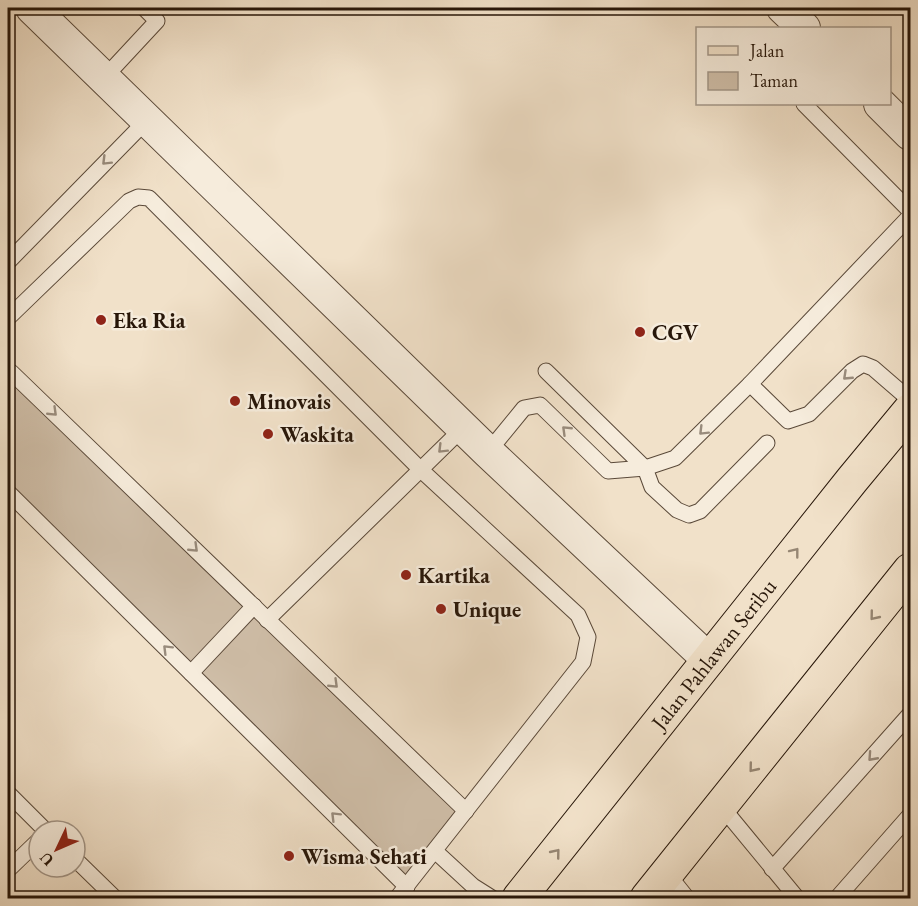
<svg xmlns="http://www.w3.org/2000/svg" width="918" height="906" font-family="'EB Garamond',serif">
	<rect width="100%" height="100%" fill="#f1e1c9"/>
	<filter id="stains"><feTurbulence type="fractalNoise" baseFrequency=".00333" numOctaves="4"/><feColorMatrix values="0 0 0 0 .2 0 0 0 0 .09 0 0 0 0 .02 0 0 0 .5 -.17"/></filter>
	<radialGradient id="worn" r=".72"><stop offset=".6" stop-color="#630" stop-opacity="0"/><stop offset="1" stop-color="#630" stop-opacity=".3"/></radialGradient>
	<path fill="#cfbea8" stroke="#7b6a58" stroke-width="1.5" d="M 8,376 L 466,811 L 407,887 L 8,492 Z"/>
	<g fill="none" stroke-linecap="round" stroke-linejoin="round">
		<defs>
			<g id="lane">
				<path d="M 104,78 L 157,21 L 144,8"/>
				<path d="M 804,104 L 910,211"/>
				<path d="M 8,262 L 147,120"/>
				<path d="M 8,318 L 129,201 L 138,197 L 149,198 L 421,470 L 578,615 L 588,637 L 583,662 L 397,898"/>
				<path d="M 546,371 L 645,468 L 652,487 L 677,510 L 689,515 L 700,511 L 767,443"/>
				<path d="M 11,372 L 466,811"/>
				<path d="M 750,384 L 910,216"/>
				<path d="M 488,452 L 524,408 L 540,405 L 608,471 L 645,468 L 675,458 L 750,384 L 788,421 L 809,414 L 852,371 L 863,364 L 873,368 L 910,400"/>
				<path d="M 8,492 L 407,887"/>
				<path d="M 267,620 L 463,428"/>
				<path d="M 191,673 L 254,606"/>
				<path d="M 8,793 L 46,831"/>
				<path d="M 722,807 L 797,898"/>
				<path d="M 435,851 L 473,886 L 492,898"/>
				<path d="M 75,859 L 115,898"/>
				<path d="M 772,869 L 910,714"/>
				<path d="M 8,870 L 39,840"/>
				<path d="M 667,873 L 687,898"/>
				<path d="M 837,898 L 910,815"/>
			</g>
			<g id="street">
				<path d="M 32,8 L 488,452 L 709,660"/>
				<path d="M 783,8 L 804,28"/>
				<path d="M 880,104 L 910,134"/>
			</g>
			<g id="primary">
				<path id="s1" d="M 519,898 L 852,480 L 910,410"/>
				<path d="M 647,898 L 910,570"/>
			</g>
		</defs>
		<use href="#lane" stroke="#5a4939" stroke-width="17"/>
		<use href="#street" stroke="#5a4939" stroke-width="34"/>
		<use href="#primary" stroke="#271609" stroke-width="35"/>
		<use href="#lane" stroke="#f6ecdc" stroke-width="15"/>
		<use href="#street" stroke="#f6ecdc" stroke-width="32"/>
		<use href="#primary" stroke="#f1e1c9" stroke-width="33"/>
	</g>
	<defs><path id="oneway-chevron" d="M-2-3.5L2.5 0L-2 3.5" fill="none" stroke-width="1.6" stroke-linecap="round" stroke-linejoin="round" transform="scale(1.5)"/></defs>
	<g stroke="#998c7d">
		<use href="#oneway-chevron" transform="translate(106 161) rotate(135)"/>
		<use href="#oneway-chevron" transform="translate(847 376) rotate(137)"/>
		<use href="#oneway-chevron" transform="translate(53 412) rotate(44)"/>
		<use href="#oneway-chevron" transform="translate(566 430) rotate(-136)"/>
		<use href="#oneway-chevron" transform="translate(703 431) rotate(135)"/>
		<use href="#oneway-chevron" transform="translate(442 449) rotate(135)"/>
		<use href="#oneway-chevron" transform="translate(194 548) rotate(44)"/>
		<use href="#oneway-chevron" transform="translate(167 649) rotate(-135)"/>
		<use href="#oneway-chevron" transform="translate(334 684) rotate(44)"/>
		<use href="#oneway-chevron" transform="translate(872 757) rotate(132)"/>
		<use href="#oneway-chevron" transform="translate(335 816) rotate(-135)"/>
	</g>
	<g stroke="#968673">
		<use href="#oneway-chevron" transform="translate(795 552) rotate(-52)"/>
		<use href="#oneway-chevron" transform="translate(874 616) rotate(129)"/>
		<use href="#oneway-chevron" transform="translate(753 768) rotate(129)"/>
		<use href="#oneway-chevron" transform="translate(556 853) rotate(-51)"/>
	</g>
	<g fill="#8f2418" stroke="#f6ecdc" stroke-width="2">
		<circle cx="101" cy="320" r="6"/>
		<circle cx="640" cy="332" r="6"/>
		<circle cx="235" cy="401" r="6"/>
		<circle cx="268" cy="434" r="6"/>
		<circle cx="406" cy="575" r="6"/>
		<circle cx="441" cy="609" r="6"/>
		<circle cx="289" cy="856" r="6"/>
	</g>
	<g text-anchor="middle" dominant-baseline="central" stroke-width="5" stroke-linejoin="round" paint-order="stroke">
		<g font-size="22" font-weight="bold" fill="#271609" stroke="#f6ecdc" text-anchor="start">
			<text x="113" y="320">Eka Ria</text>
			<text x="652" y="332">CGV</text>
			<text x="247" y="401">Minovais</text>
			<text x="280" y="434">Waskita</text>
			<text x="418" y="575">Kartika</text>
			<text x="453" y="609">Unique</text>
			<text x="301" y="856">Wisma Sehati</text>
		</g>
		<g font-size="22" fill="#271609" stroke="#f6ecdc">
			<text stroke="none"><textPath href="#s1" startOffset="312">Jalan Pahlawan Seribu</textPath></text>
		</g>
	</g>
	<rect width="918" height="906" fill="none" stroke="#f1e1c9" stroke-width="30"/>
	<rect x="9" y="9" width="900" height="888" fill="none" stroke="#271609" stroke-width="3"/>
	<rect x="15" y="15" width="888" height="876" fill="none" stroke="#271609" stroke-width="1.5"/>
	<rect x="696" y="27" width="195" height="78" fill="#f6ecdc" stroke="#a39688" stroke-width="1.5"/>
	<rect x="708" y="46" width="30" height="9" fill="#f1e1c9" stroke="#a39688" stroke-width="1.5"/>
	<text x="750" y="57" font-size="18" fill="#271609">Jalan</text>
	<rect x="708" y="72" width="30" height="18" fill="#cfbea8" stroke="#a39688" stroke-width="1.5"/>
	<text x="750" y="87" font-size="18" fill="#271609">Taman</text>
	<g transform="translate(57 849) rotate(226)"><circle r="28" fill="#f6ecdc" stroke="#a39688" stroke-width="1.5"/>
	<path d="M0-4.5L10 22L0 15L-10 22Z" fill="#8f2418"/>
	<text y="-9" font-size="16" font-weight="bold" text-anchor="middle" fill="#271609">U</text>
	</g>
	<rect width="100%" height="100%" filter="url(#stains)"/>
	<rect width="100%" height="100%" fill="url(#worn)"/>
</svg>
